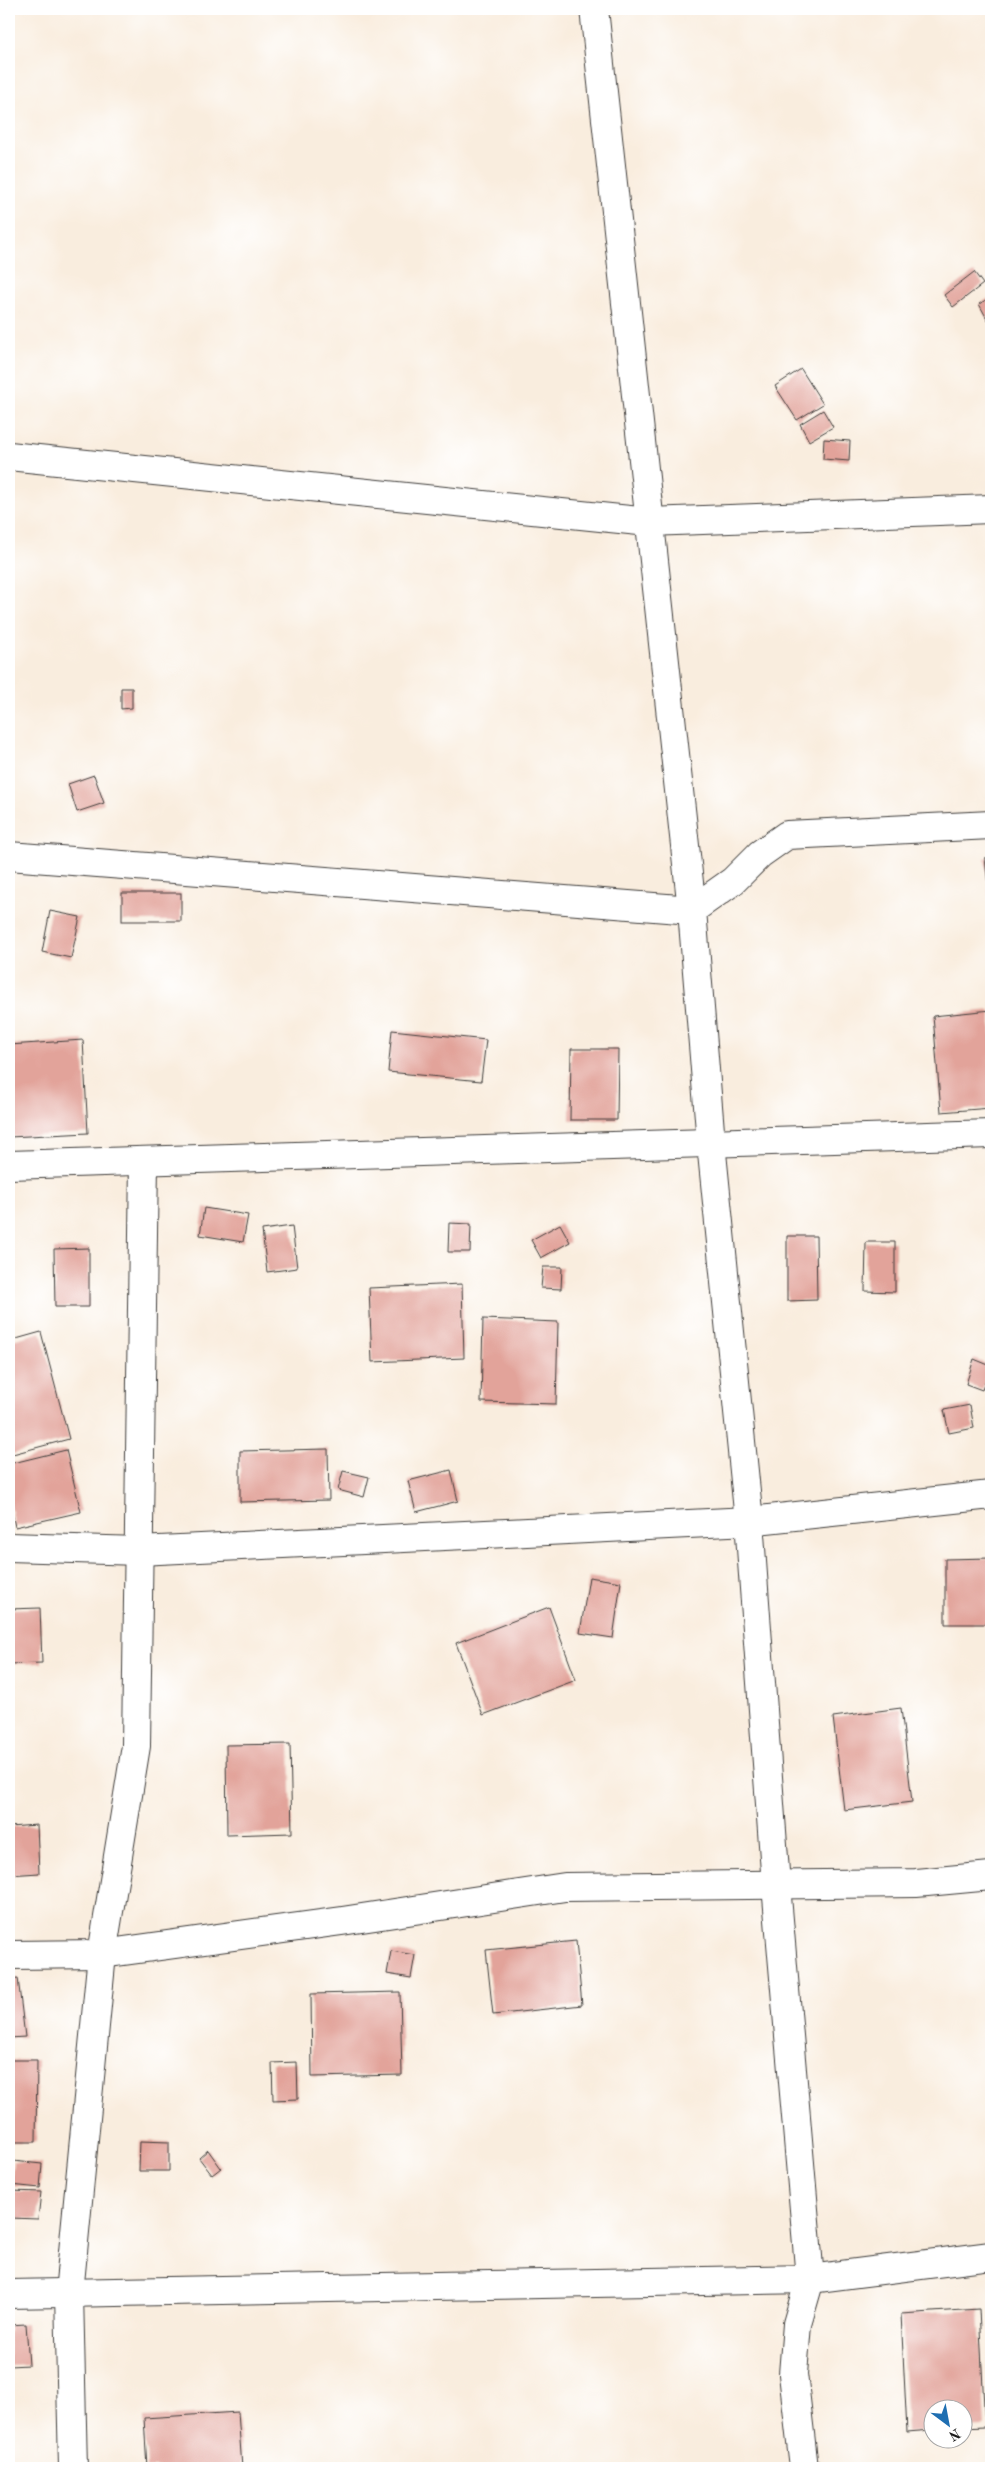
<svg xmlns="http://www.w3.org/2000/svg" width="1000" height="2477" font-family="'Old Standard TT',serif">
	<rect width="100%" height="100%" fill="#fff"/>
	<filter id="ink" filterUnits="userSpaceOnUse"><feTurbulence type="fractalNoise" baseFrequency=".02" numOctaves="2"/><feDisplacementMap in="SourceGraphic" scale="10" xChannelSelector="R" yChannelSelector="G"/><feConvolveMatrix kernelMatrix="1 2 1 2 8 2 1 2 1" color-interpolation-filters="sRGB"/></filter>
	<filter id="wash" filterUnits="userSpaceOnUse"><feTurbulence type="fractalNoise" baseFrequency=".0096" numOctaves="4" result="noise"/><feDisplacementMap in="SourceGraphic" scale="20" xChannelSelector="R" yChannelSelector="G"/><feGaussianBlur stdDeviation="1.12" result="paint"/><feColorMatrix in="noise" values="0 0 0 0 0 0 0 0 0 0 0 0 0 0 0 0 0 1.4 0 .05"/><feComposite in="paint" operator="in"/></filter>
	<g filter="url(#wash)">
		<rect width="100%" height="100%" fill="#f9edde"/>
		<g id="blocks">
			<g fill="#e2a39a">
				<path d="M 974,272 L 983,284 L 953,307 L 944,295 Z"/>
				<path d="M 991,297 L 991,326 L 979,304 Z"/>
				<path d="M 801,369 L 823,404 L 797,420 L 775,386 Z"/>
				<path d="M 823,410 L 833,427 L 809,441 L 800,424 Z"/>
				<path d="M 824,439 L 850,441 L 849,461 L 823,459 Z"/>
				<path d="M 121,688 L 132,688 L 132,708 L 121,709 Z"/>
				<path d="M 94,775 L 104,803 L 77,812 L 68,784 Z"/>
				<path d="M 991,857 L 991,905 L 990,905 L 985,858 Z"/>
				<rect x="122" y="893" width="59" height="28"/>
				<path d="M 50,911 L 80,917 L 71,958 L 42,952 Z"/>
				<path d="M 991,1010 L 991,1108 L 941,1112 L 933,1016 Z"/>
				<path d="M 392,1030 L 486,1040 L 481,1081 L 388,1072 Z"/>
				<path d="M 83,1040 L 88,1133 L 9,1137 L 9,1045 Z"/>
				<path d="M 571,1049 L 618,1049 L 617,1120 L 570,1120 Z"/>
				<path d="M 204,1208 L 248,1215 L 243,1242 L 200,1235 Z"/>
				<path d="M 449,1223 L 471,1224 L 470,1252 L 448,1252 Z"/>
				<path d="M 560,1224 L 570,1242 L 541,1258 L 531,1240 Z"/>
				<path d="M 292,1226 L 297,1268 L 267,1272 L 262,1230 Z"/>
				<path d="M 787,1236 L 816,1236 L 817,1300 L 787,1301 Z"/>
				<path d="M 866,1242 L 895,1242 L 895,1292 L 865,1291 Z"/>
				<path d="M 89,1248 L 89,1307 L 55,1307 L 54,1249 Z"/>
				<path d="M 543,1267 L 562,1267 L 561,1289 L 541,1288 Z"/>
				<path d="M 462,1284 L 464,1358 L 372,1362 L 369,1288 Z"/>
				<path d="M 483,1319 L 558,1322 L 556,1404 L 481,1402 Z"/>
				<path d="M 41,1332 L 69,1439 L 9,1455 L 9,1341 Z"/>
				<path d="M 974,1359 L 991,1366 L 982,1390 L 966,1384 Z"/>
				<path d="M 970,1405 L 974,1428 L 949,1433 L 944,1410 Z"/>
				<path d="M 328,1449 L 329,1500 L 240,1502 L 240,1451 Z"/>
				<path d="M 66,1450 L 81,1512 L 15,1527 L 9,1498 L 9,1464 Z"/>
				<path d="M 451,1470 L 458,1501 L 416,1512 L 408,1481 Z"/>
				<path d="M 343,1471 L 369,1477 L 364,1497 L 338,1490 Z"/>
				<path d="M 991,1558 L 991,1624 L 945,1624 L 945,1559 Z"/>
				<path d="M 589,1577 L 621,1582 L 613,1638 L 580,1633 Z"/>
				<path d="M 549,1607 L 576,1680 L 483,1715 L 456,1643 Z"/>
				<path d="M 40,1608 L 42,1663 L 9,1664 L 9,1609 Z"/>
				<path d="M 901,1708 L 912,1802 L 844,1810 L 833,1717 Z"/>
				<path d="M 290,1744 L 292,1833 L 227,1835 L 226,1745 Z"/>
				<path d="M 37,1825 L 39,1873 L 9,1875 L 9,1827 Z"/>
				<path d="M 576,1941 L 582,2005 L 493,2015 L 486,1950 Z"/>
				<path d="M 391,1951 L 415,1955 L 411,1978 L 387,1974 Z"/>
				<path d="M 18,1978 L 25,2037 L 9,2038 L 9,1979 Z"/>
				<path d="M 400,1992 L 402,2075 L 312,2077 L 311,1994 Z"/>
				<path d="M 9,2060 L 37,2060 L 36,2142 L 9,2142 Z"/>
				<path d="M 297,2062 L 298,2099 L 273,2100 L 272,2063 Z"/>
				<path d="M 140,2141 L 169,2142 L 169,2171 L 139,2171 Z"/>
				<path d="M 208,2150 L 221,2168 L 212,2175 L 199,2158 Z"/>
				<path d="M 13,2161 L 42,2164 L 40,2188 L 11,2185 Z"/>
				<path d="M 12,2191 L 41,2192 L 38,2219 L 10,2218 Z"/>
				<path d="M 979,2309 L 985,2427 L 962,2428 L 962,2410 L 932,2410 L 932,2430 L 907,2432 L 901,2314 Z"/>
				<path d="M 26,2324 L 29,2365 L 9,2366 L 9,2325 Z"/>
				<path d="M 238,2412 L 242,2468 L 147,2468 L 144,2418 Z"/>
			</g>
		</g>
	</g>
	<g filter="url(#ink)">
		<use href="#blocks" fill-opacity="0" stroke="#3d3b39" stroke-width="1"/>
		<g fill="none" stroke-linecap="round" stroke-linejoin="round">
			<defs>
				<g id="street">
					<path d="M 9,456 L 649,522 L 991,509"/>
					<path d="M 9,856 L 692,910 L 594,9"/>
					<path d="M 9,1165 L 991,1134"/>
					<path d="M 9,1547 L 139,1551 L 749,1521 L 991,1495"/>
					<path d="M 9,1955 L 102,1954 L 342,1921 L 565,1887 L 916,1883 L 991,1876"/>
					<path d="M 9,2294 L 810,2279 L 991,2256"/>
					<path d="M 73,2468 L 69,2293 L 102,1954 L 136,1746 L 144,1161"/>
					<path d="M 804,2468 L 793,2374 L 797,2324 L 810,2279 L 776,1885 L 749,1521 L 711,1143 L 692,910 L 733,881 L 760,854 L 787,835 L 991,825"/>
				</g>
			</defs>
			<use href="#street" stroke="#3d3b39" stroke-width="30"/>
			<use href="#street" stroke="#fff" stroke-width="28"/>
		</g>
	</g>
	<rect width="1000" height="2477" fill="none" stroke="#fff" stroke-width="30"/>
	<g transform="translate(948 2424) rotate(148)"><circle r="24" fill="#ffffff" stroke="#a4a4a4"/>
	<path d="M0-4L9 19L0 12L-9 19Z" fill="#1f6fb2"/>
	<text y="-8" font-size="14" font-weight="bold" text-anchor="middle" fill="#1c1c1c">N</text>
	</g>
</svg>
